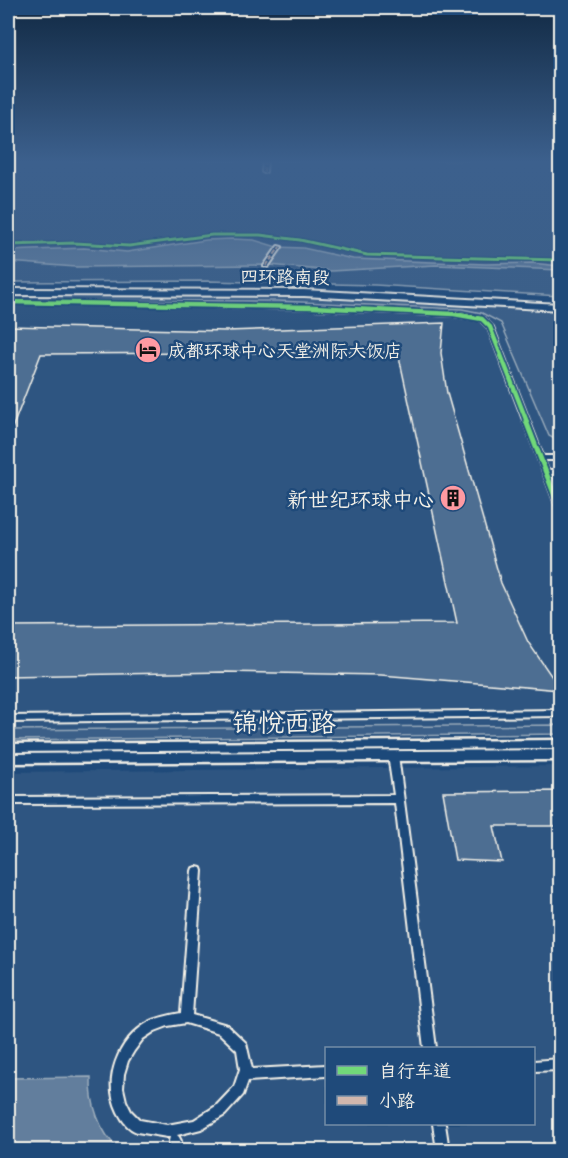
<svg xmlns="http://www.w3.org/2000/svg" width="568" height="1158" font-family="Mali,'LXGW WenKai TC',sans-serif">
	<rect width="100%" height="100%" fill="#1f4a7a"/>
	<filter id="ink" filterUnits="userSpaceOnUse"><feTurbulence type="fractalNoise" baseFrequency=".0167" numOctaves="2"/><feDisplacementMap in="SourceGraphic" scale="12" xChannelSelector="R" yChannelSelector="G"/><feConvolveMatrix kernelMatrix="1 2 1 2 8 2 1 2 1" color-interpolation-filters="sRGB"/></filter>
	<g filter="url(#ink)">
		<g fill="#2d5581" fill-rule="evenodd">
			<path d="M 8,295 L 332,298 L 560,311 L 560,734 L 8,740 Z"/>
			<path d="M 560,766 L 560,1150 L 8,1150 L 8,772 ZM 326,1048 L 534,1048 L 534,1124 L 326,1124 Z"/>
		</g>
		<g fill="#3a5f88" stroke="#97a8b8" stroke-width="1.5">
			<path d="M 8,161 L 560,161 L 560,296 L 375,285 L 206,281 L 8,282 Z"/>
			<path d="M 140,294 C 280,296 421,298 560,311 L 560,442 L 549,436 L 501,323 L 482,313 L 462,309 L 278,301 L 8,300 L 8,295 Z"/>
			<path d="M 560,725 L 560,734 L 8,740 L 8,730 Z"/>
		</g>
		<g fill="#627e9d" stroke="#9cacbb" stroke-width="1.5">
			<path d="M 232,239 L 254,240 L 277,247 L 303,248 L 353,259 L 486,264 L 531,263 L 560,266 L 560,270 L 436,265 L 331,271 L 270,265 L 76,267 L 8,262 L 8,251 L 84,248 L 127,252 L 206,240 Z"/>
			<path d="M 91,1077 C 90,1103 99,1133 120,1150 L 8,1150 L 8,1078 Z"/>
		</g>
		<g fill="#4d6e92" stroke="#f4f1e8" stroke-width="1.5">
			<path d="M 444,323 L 441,353 L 447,393 L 501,583 L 528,642 L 561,690 L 381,675 L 225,672 L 8,676 L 8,626 L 457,623 L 398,352 L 41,354 L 8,439 L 8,326 L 227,331 Z"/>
			<path d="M 561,791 L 561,826 L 494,826 L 502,862 L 455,860 L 443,792 Z"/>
		</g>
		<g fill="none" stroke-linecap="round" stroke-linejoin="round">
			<defs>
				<g id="street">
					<path d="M 263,161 L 267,161 L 266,172 L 264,173 L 262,172 Z"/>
					<path d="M 278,246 L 282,247 L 268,267 L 264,267 L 264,266 Z"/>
					<path d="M 8,301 L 313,305 L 454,312 L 484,318 L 493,327 L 543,456 L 560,456 L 560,460 L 544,460 L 548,470 L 560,470 L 560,474 L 550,474 L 560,501 L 560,511 L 557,509 L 488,328 L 480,320 L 454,316 L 313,309 L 8,303 Z"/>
					<path d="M 560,710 L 560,716 L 8,722 L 8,716 Z"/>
					<path d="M 393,752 L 396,753 L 398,755 L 436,1048 L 424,1048 L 395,803 L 8,804 L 8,797 L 394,795 L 388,755 L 390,753 Z"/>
					<path d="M 197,867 L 201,868 L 202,871 L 192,1015 L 227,1025 L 246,1043 L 252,1069 L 326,1065 L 326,1076 L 248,1081 L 243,1095 L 225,1115 L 201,1129 L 177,1135 L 179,1137 L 181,1141 L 181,1150 L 169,1150 L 169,1141 L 170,1137 L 167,1137 L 137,1132 C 128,1129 122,1120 118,1112 C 102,1080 118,1039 149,1022 C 159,1017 170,1015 181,1013 L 192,871 L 193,868 ZM 186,1023 L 219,1033 L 237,1050 L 240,1069 L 234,1087 L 216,1106 L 194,1120 L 167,1125 L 140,1120 L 131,1111 L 126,1101 L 123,1088 L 124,1074 L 128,1061 L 134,1051 L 143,1039 L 155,1031 L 168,1026 Z"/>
					<path d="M 560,1059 L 560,1070 L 534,1071 L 534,1061 Z"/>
					<path d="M 433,1124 L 445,1124 L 449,1150 L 437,1150 Z"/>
				</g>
				<g id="secondary">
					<path d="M 560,740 L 560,748 L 8,752 L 8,744 Z"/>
					<path d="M 560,750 L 560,760 L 8,763 L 8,754 Z"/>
				</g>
				<path id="highway" d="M 8,289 L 304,290 L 560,304 L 560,310 L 304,296 L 8,295 Z"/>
			</defs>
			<use href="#street" stroke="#f4f1e8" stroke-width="4"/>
			<use href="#secondary" stroke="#f4f1e8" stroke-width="5"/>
			<use href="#highway" stroke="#f4f1e8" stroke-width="4"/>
			<use href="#street" fill="#1f4a7a" fill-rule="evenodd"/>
			<use href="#secondary" fill="#1f4a7a" fill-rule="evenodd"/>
			<use href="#highway" fill="#1f4a7a" fill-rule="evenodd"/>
			<g stroke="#d1b7ad" stroke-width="2" stroke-dasharray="5 2" stroke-linecap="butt">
				<path d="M 264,172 L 265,161"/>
				<path d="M 266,266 L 280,247"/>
			</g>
			<defs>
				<path id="cycleway-far2" d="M 8,245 L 75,243 L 129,246 L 212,235 L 260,235 L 300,240 L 367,255 L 560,260"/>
				<path id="cycleway-far1" d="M 8,302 L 313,307 L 454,314 L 482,319 L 490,327 L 527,422"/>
				<path id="cycleway" d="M 526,421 L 560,509"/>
			</defs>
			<use href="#cycleway-far2" stroke="#1f4a7a" stroke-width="5"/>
			<use href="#cycleway-far1" stroke="#1f4a7a" stroke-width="8"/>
			<use href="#cycleway" stroke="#1f4a7a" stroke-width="9"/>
			<use href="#cycleway-far2" stroke="#71d979" stroke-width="3"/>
			<use href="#cycleway-far1" stroke="#71d979" stroke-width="4.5"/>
			<use href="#cycleway" stroke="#71d979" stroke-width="5"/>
		</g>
	</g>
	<linearGradient id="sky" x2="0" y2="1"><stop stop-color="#112943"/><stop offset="0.5" stop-color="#3c608d"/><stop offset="1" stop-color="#3c608d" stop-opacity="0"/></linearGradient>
	<rect width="568" height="323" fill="url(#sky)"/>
	<defs>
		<symbol id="hotel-disc" viewBox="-11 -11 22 22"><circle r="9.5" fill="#ff9aa2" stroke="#1f4a7a"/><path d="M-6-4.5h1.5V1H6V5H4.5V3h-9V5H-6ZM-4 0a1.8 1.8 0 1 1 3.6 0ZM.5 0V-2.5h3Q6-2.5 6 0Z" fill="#111"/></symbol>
		<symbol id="building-disc" viewBox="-11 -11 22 22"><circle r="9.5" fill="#ff9aa2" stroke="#1f4a7a"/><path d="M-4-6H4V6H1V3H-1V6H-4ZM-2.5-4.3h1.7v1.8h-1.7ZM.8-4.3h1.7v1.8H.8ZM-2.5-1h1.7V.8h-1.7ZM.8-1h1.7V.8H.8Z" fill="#111"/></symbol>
	</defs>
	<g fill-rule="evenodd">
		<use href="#hotel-disc" x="133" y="335" width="30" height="30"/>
		<use href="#building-disc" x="438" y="483" width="30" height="30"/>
	</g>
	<g text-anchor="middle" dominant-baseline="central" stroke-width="5" stroke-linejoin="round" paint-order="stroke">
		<g font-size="18" fill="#f4f1e8" stroke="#1f4a7a">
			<text transform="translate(285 276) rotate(1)">四环路南段</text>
		</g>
		<g font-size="18" fill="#f4f1e8" stroke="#1f4a7a" text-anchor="start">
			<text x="168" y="350">成都环球中心天堂洲际大饭店</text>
		</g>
		<g font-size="21" fill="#f4f1e8" stroke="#1f4a7a" text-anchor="end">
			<text x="434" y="498">新世纪环球中心</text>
		</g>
		<g font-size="26" fill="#f4f1e8" stroke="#1f4a7a">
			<text x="284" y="722">锦悦西路</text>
		</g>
	</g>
	<rect width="568" height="1158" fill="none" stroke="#1f4a7a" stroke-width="30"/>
	<rect x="15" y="15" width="538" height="1128" fill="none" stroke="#f4f1e8" stroke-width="2" filter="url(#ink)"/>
	<rect x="325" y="1047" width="210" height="78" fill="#1f4a7a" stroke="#748da6" stroke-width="1.5"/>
	<rect x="337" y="1066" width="30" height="9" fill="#71d979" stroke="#748da6" stroke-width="1.5"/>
	<text x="379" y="1077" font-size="18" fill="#f4f1e8">自行车道</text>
	<rect x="337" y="1096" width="30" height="9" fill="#d1b7ad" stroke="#748da6" stroke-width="1.5"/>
	<text x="379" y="1107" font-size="18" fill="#f4f1e8">小路</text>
</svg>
